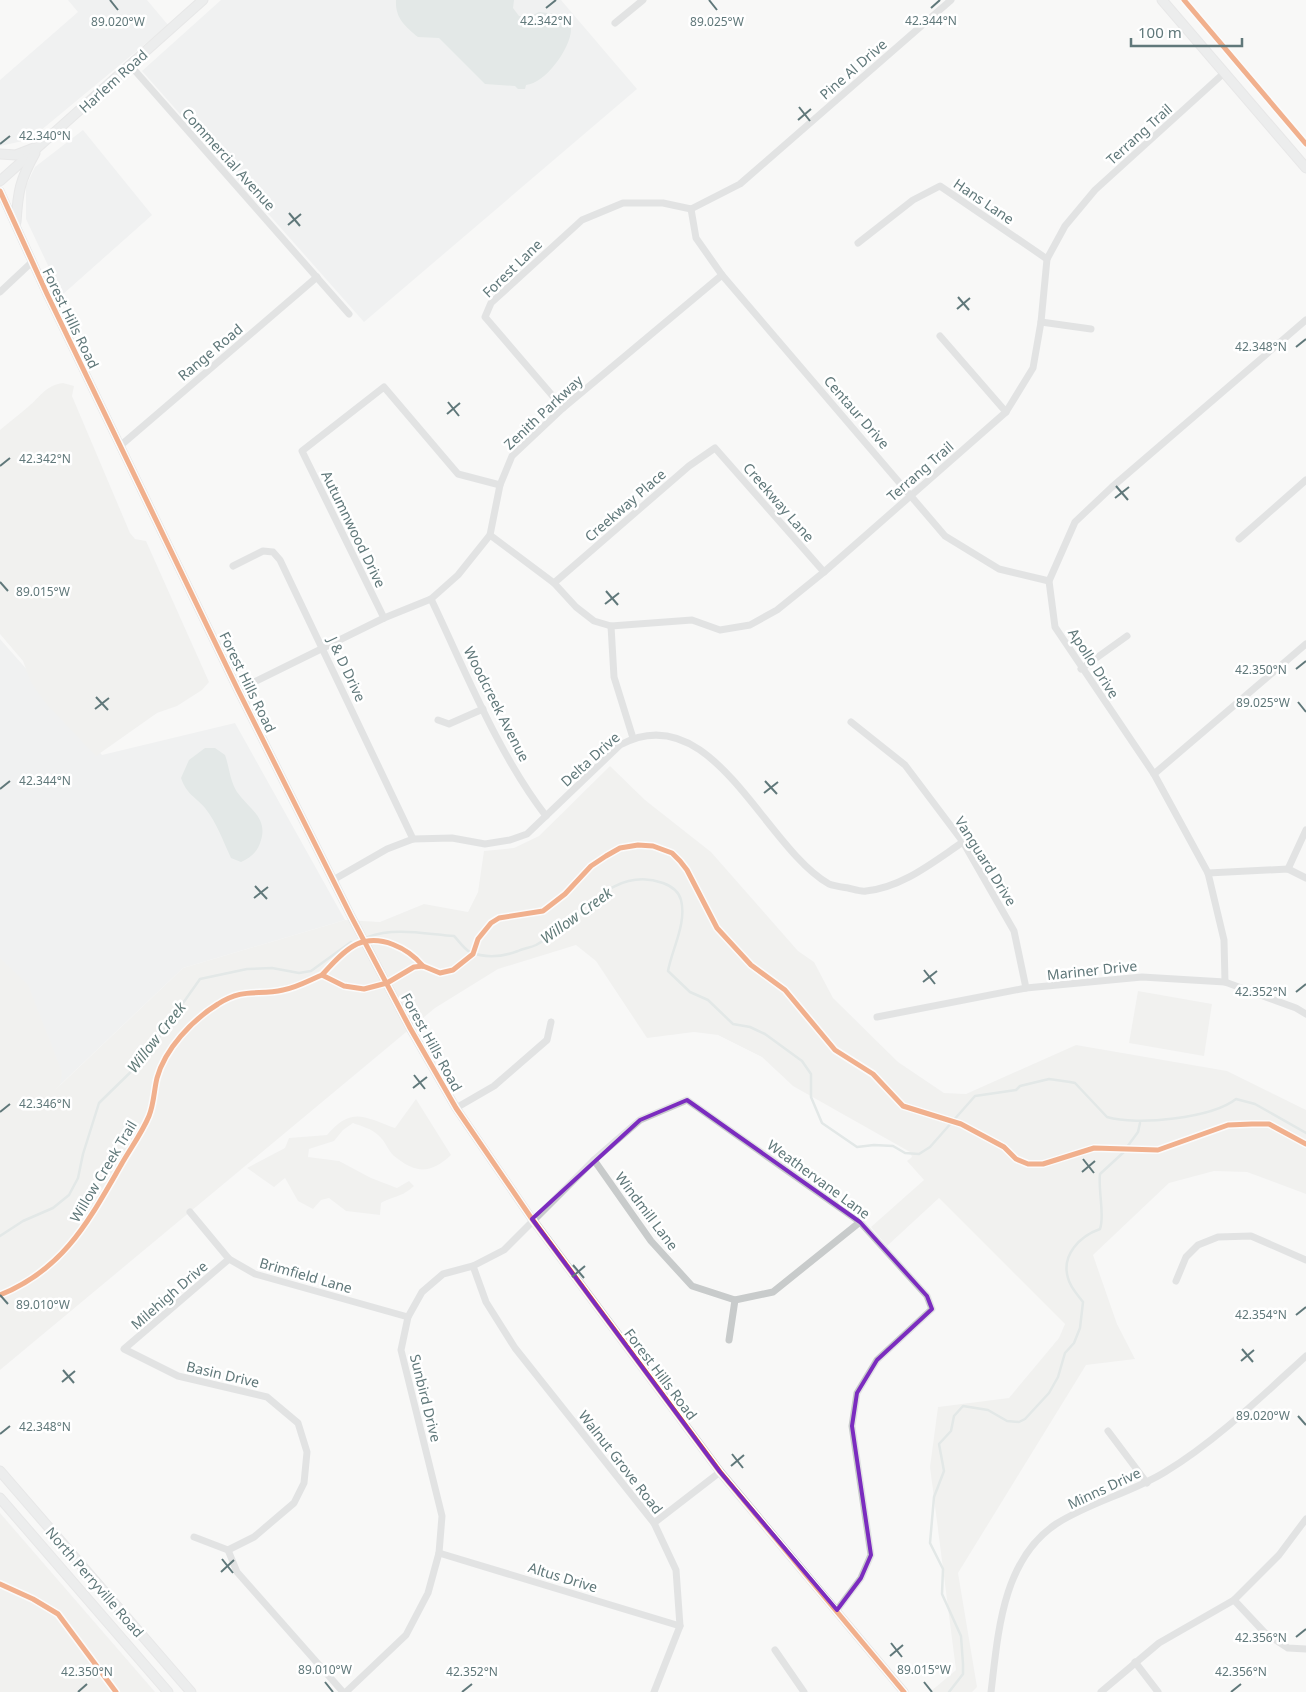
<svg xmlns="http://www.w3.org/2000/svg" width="1306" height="1692" font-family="'Noto Sans',sans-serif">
	<rect width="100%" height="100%" fill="#f8f8f7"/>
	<g fill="#e7e9e8">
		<path d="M 68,0 L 147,0 L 168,25 L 40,131 L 23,141 L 0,146 L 0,80 L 78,12 Z"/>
		<path d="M 221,0 L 561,0 L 637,89 L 364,322 L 142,71 Z"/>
		<path d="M 83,130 L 152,215 L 62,295 L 26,219 L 26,186 L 35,167 Z"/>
		<path d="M 0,639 L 102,755 L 235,723 L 345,920 L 183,968 L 0,1142 Z"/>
	</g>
	<g fill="#e9e9e5">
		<path d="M 63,383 L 74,386 L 72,396 L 130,533 L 135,539 L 146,541 L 209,682 L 202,690 L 177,706 L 157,713 L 96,756 L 45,702 L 31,682 L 23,661 L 0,634 L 0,430 C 9,422 19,415 28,407 C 40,397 46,385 63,383 Z"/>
		<path d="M 610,766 L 645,800 L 711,852 L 798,951 L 814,962 L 833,998 L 898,1062 L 944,1093 L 966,1094 L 1076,1045 L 1227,1071 L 1306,1110 L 1306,1194 L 1247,1172 L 1214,1171 L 1169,1183 L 1093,1255 L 1117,1324 L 1135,1359 L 1086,1365 L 958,1573 L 977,1687 L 972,1692 L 930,1692 L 956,1670 L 930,1467 L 938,1407 L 1009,1398 L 1059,1338 L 1065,1324 L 939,1198 L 887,1246 L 871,1227 L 924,1180 L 907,1161 L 912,1157 L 910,1152 L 793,1086 L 762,1057 L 718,1035 L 694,1032 L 647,1038 L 596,961 L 576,945 L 498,969 L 435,1008 L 0,1370 L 0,958 L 28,985 L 62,1072 L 60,1085 L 54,1091 L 183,968 L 345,920 L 380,922 L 424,904 L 468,912 L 478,892 L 484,851 L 514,848 L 539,836 Z"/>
		<path d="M 1138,991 L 1212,1004 L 1204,1056 L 1129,1043 Z"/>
		<path d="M 416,1099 L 451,1155 C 431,1174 416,1174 394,1156 C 388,1151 385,1140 378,1135 C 372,1129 361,1126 353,1123 L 343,1130 L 334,1141 L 309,1149 L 308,1157 L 339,1161 L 371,1178 L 397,1188 L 409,1181 L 414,1186 C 401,1198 395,1195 381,1203 L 380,1215 L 346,1211 L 329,1198 L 321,1200 L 313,1209 L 298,1201 L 285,1178 L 274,1187 L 247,1168 L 285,1148 L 289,1138 L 327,1135 C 352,1106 364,1117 395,1128 Z"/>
		<path d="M 0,1513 L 155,1692 L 0,1692 Z"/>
	</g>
	<g fill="#c9d5d3">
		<path d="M 396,0 L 514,0 L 513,8 L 519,16 L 531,16 L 539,12 L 565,15 C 568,19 571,23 571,28 C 572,47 545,84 526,85 L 525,89 L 518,89 L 515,86 L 485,84 L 439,38 L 418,37 C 405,26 395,18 396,0 Z"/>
		<path d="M 205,748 L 215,748 L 225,755 C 229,766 230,781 237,792 C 248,808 268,817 261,840 C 258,852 251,857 241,862 L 231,858 C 223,841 217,823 205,808 C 195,796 187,795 181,778 L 189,760 Z"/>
	</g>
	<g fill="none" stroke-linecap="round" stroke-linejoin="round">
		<g stroke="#c9d5d3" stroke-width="2.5">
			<path d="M 368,937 C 394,927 426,934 454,936 C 459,941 464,949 470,952 C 487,959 502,957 518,951 C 524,948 530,948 536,945 C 577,923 610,864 663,883 C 671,886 679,892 681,900 C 687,923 672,949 668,971 L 690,992 L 708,1000 L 733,1024 L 750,1027 L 765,1034 L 802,1061 L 811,1074 L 811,1097 L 822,1123 L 857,1147 L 874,1145 L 893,1146 L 905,1153 L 919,1154 L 930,1147 L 975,1096 L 1016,1090 L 1020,1086 L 1049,1079 L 1070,1082 L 1075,1083 L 1107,1117 C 1137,1126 1212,1118 1236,1099 L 1255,1104 L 1306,1133"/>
			<path d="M 1127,1147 L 1138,1132 L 1140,1123"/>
			<path d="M 0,1236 L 23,1221 L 53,1208 L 69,1195 L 78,1178 L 83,1154 L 99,1103 L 143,1060 L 144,1053 L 159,1037 L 200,979 L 247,969 L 272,968 L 299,973 L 311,971 L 351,942"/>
			<path d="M 949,1692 L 963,1674 L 963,1664 L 961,1636 L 942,1594 L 943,1569 L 930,1543 L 934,1497 L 944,1471 L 939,1444 L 951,1431 L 954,1416 L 963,1406 L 988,1410 L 1007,1421 L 1019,1422 L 1025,1419 L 1049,1393 L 1058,1377 L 1065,1353 L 1074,1343 L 1080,1328 L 1083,1302 C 1077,1294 1070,1287 1068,1278 C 1061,1255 1080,1236 1100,1229 C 1105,1216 1098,1191 1100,1174 L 1125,1151"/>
		</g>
		<defs>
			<g id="secondary">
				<path d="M 1162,0 L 1306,168"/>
				<path d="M 0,154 L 16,155 L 34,148"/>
				<path d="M 0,181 L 203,0"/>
				<path d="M 16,222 C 18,191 20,180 35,153"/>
				<path d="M 0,1471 L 191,1692"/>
				<path d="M 0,1498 L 168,1692"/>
			</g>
		</defs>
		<use href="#secondary" stroke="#d3d4d4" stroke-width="11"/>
		<g stroke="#c8cbcb" stroke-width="7">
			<path d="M 615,23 L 643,0"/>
			<path d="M 130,65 L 349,314"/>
			<path d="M 691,209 L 696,238 L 722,275 L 945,536 L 999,569 L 1049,581"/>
			<path d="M 858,243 L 913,200 L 940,186 L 1047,259"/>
			<path d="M 0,292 L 32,262"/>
			<path d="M 1041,322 L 1091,329"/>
			<path d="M 940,336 L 1006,412"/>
			<path d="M 563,408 L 485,317 L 491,303 L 582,220 L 623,203 L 663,203 L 691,209 L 740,184 L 951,0"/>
			<path d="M 120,446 L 317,277"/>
			<path d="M 490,535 L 554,583 L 576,607 L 594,621 L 611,626 L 692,620 L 720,630 L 750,625 L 777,610 L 824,572 L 1006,412 L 1033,368 L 1041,322 L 1047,259 L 1065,226 L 1095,190 L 1224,73"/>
			<path d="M 1239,539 L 1306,480"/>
			<path d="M 233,566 L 263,551 L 273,552 L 280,560 L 413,839"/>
			<path d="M 554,583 L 689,466 L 715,448 L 824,572"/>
			<path d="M 431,599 C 465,670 498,754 546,816"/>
			<path d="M 384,618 L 302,451 L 384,387 L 458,474 L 500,485"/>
			<path d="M 611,626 L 614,677 L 633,738"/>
			<path d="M 1081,669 L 1127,636"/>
			<path d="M 238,690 L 384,618 L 431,599 L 458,575 L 490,535 L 500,485 L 512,456 L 563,408 L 722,275"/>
			<path d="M 438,720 L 449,724 L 483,709"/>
			<path d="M 851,722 L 905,765 L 963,842 L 1014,931 L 1026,988"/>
			<path d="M 1154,774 L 1306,644"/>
			<path d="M 1288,869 L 1306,830"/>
			<path d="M 1208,873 L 1288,869 L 1306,878"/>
			<path d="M 333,880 L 387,849 L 413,839 L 452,838 L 485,844 L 510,840 L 527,834 L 620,745 C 712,695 763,846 829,884 C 834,886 842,887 848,888 C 853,889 861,892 866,891 C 903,887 933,862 963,842"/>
			<path d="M 1225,982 L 1224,940 L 1208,873 L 1154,774 L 1055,627 L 1049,581 L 1075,522 L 1112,487 L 1306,320"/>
			<path d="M 877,1017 L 1026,988 L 1142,977 L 1225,982 L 1296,1008 L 1306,1014"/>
			<path d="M 456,1108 L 494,1086 L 547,1040 L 551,1022"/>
			<path d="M 594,1160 L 651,1241 L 692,1286 L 735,1300 L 773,1292 L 860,1222"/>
			<path d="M 190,1212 L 229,1259 L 255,1274 L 408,1317"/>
			<path d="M 473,1266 L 486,1302 L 515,1348 L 654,1523 L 676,1570 L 680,1626 L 654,1692"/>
			<path d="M 1176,1281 L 1186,1257 L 1198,1245 L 1218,1237 L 1251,1236 L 1306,1260"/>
			<path d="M 729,1340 L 735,1300"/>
			<path d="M 1108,1431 L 1147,1483"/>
			<path d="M 654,1523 L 720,1472"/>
			<path d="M 194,1537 L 228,1550 L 237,1572 L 343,1692"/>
			<path d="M 228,1550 L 254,1537 L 294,1503 L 304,1483 L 307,1452 L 298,1423 L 267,1397 L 178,1376 L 124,1349 L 229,1259"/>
			<path d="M 439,1553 L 680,1626"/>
			<path d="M 1234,1600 L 1265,1633 L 1288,1648 L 1306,1649"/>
			<path d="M 775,1650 L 804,1692"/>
			<path d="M 1135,1662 L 1158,1692"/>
			<path d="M 346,1692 L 406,1635 L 428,1593 L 439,1553 L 442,1516 L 401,1350 L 408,1317 L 422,1292 L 443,1274 L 473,1266 L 504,1250 L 594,1160 L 640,1120 L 687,1100 L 860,1222 L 927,1296 L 932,1309 L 877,1360 L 857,1393 L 852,1426 L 871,1555 L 861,1578 L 837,1610"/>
			<path d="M 991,1692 C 998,1634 1002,1560 1056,1524 C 1090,1502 1131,1493 1165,1472 C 1216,1441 1262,1396 1306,1356"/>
			<path d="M 1101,1692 L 1159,1643 L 1234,1600 L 1279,1555 L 1306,1519"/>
		</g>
		<path stroke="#c8cbcb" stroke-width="9" d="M 0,191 L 47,294 L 238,690 L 351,916 L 410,1028 L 456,1108 L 532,1219 L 720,1472 L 904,1692"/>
		<use href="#secondary" stroke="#dedfdf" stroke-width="9"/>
		<defs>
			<g id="cycleway">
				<path d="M 1184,0 L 1306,144"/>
				<path d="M 0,191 L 47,294 L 238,690 L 351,916 L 410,1028 L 456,1108 L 532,1219 L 720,1472 L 904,1692"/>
				<path d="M 322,975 C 331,965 344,950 357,944 C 380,934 408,948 423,966"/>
				<path d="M 0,1295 C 64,1269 88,1222 121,1165 C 130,1149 142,1133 149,1116 C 154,1104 154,1090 157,1078 C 165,1049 192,1020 218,1004 C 244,987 258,996 283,990 C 296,988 310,980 322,975 L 344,986 L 364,989 L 387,983 L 414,967 L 423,966 L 440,973 L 453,970 L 473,954 L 478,939 L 491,923 L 499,918 L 543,911 L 565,894 L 591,866 L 606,856 L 620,848 L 638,845 L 653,846 L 672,853 L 680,861 L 687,870 L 717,928 L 751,965 L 785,990 L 835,1050 L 873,1074 L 903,1106 L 961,1124 L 1004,1147 L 1016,1159 L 1028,1164 L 1043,1164 L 1094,1148 L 1158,1150 L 1228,1125 L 1252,1124 L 1269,1124 L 1306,1144"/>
				<path d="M 0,1584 L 33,1599 L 58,1614 L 116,1692"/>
			</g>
		</defs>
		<use href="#cycleway" stroke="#fff" stroke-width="8"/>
		<use href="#cycleway" stroke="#e8590c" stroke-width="5"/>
	</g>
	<path d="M0 0H1306V1692H0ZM 687,1100 L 860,1222 L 927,1296 L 932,1309 L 877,1360 L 857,1393 L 852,1426 L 871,1555 L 861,1578 L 837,1610 L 720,1472 L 532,1219 L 640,1120 Z" fill="#f8f8f7" fill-opacity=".55" fill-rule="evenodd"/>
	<path fill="none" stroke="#7b2cbf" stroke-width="4" stroke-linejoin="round" d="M 687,1100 L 860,1222 L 927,1296 L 932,1309 L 877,1360 L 857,1393 L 852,1426 L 871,1555 L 861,1578 L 837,1610 L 720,1472 L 532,1219 L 640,1120 Z"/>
	<path fill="none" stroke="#60787a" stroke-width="2" d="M 110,0 L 118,10M 709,0 L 717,10M 546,8 L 556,0M 931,8 L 940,0M 799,107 L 810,121M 798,120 L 811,109M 0,144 L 10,136M 289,213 L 300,226M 288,225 L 301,214M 958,297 L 969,310M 957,309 L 970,298M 1296,347 L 1306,339M 448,402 L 459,416M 447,414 L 460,403M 0,466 L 10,458M 1116,486 L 1128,500M 1115,498 L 1129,487M 0,582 L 8,591M 606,591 L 618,605M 605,604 L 619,593M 1296,669 L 1306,661M 96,697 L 108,710M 1298,702 L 1306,712M 95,709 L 109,698M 765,781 L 777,794M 0,789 L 10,781M 764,793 L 778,782M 255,886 L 267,899M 254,898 L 268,887M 924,970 L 935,984M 923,982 L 937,971M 1296,992 L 1306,984M 414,1075 L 425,1089M 413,1088 L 427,1077M 0,1112 L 10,1104M 1083,1159 L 1094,1173M 1082,1172 L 1095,1161M 573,1265 L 584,1278M 572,1277 L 585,1266M 0,1295 L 8,1304M 1296,1315 L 1306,1307M 1242,1349 L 1253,1362M 1241,1361 L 1254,1350M 63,1370 L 74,1383M 62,1382 L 75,1371M 1298,1416 L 1306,1425M 0,1434 L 10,1426M 732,1454 L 743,1468M 731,1466 L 744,1455M 222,1559 L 233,1573M 221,1572 L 234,1560M 1296,1637 L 1306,1629M 891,1643 L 902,1657M 890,1656 L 903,1645M 325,1682 L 333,1692M 924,1682 L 932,1692M 78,1692 L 87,1684M 462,1692 L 472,1684M 1231,1692 L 1241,1684"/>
	<g text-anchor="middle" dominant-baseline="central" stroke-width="5" stroke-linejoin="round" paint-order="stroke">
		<g font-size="14" fill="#60787a" stroke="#fff">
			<text transform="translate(853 69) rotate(-41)">Pine Al Drive</text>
			<text transform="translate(113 81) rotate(-42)">Harlem Road</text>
			<text transform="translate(1139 134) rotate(-42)">Terrang Trail</text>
			<text transform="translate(229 159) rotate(48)">Commercial Avenue</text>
			<text transform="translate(984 201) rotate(34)">Hans Lane</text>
			<text transform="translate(512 268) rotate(-44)">Forest Lane</text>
			<text transform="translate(71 318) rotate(64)">Forest Hills Road</text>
			<text transform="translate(210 352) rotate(-40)">Range Road</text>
			<text transform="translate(543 412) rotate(-43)">Zenith Parkway</text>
			<text transform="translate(857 412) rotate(49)">Centaur Drive</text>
			<text transform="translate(920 471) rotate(-41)">Terrang Trail</text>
			<text transform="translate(779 502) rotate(49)">Creekway Lane</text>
			<text transform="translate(625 505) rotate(-41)">Creekway Place</text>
			<text transform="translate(354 529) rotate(64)">Autumnwood Drive</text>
			<text transform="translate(1094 663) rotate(57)">Apollo Drive</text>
			<text transform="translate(347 669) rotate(65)">J &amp; D Drive</text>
			<text transform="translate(248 682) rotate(64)">Forest Hills Road</text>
			<text transform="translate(497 704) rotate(63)">Woodcreek Avenue</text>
			<text transform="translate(590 759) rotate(-42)">Delta Drive</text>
			<text transform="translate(986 861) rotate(58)">Vanguard Drive</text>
			<text transform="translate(1092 970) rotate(-6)">Mariner Drive</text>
			<text transform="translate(432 1042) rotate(61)">Forest Hills Road</text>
			<text transform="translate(103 1171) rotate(-59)">Willow Creek Trail</text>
			<text transform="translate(819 1179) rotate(36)">Weathervane Lane</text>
			<text transform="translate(647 1211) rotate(53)">Windmill Lane</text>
			<text transform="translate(306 1275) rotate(16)">Brimfield Lane</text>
			<text transform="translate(169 1295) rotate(-41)">Milehigh Drive</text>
			<text transform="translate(223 1374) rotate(13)">Basin Drive</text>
			<text transform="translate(661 1374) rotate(53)">Forest Hills Road</text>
			<text transform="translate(426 1398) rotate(76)">Sunbird Drive</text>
			<text transform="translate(621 1462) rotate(52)">Walnut Grove Road</text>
			<text transform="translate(1104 1488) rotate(-25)">Minns Drive</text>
			<text transform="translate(563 1577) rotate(17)">Altus Drive</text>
			<text transform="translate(95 1582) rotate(49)">North Perryville Road</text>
		</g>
		<g font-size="15" font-style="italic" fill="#607a78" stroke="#fff">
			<text transform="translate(576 915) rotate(-36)">Willow Creek</text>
			<text transform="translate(156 1037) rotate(-52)">Willow Creek</text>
		</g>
	</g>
	<g font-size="12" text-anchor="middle" fill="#60787a" stroke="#fff" stroke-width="5" stroke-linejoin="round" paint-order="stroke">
		<text x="546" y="25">42.342°N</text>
		<text x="931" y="25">42.344°N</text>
		<text x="118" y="26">89.020°W</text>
		<text x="717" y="26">89.025°W</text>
		<text x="45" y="140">42.340°N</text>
		<text x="1261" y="351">42.348°N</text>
		<text x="45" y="463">42.342°N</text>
		<text x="43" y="596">89.015°W</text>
		<text x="1261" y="674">42.350°N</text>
		<text x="1263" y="707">89.025°W</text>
		<text x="45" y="785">42.344°N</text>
		<text x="1261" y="996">42.352°N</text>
		<text x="45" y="1108">42.346°N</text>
		<text x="43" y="1309">89.010°W</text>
		<text x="1261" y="1319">42.354°N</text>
		<text x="1263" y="1420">89.020°W</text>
		<text x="45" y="1431">42.348°N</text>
		<text x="1261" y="1642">42.356°N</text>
		<text x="325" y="1674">89.010°W</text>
		<text x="924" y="1674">89.015°W</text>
		<text x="87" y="1676">42.350°N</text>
		<text x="472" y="1676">42.352°N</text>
		<text x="1241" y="1676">42.356°N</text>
	</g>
	<path d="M1131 38v8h111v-8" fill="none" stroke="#60787a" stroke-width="2.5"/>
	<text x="1138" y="38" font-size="15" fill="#60787a" stroke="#ffffff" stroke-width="4" paint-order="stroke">100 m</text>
</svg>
